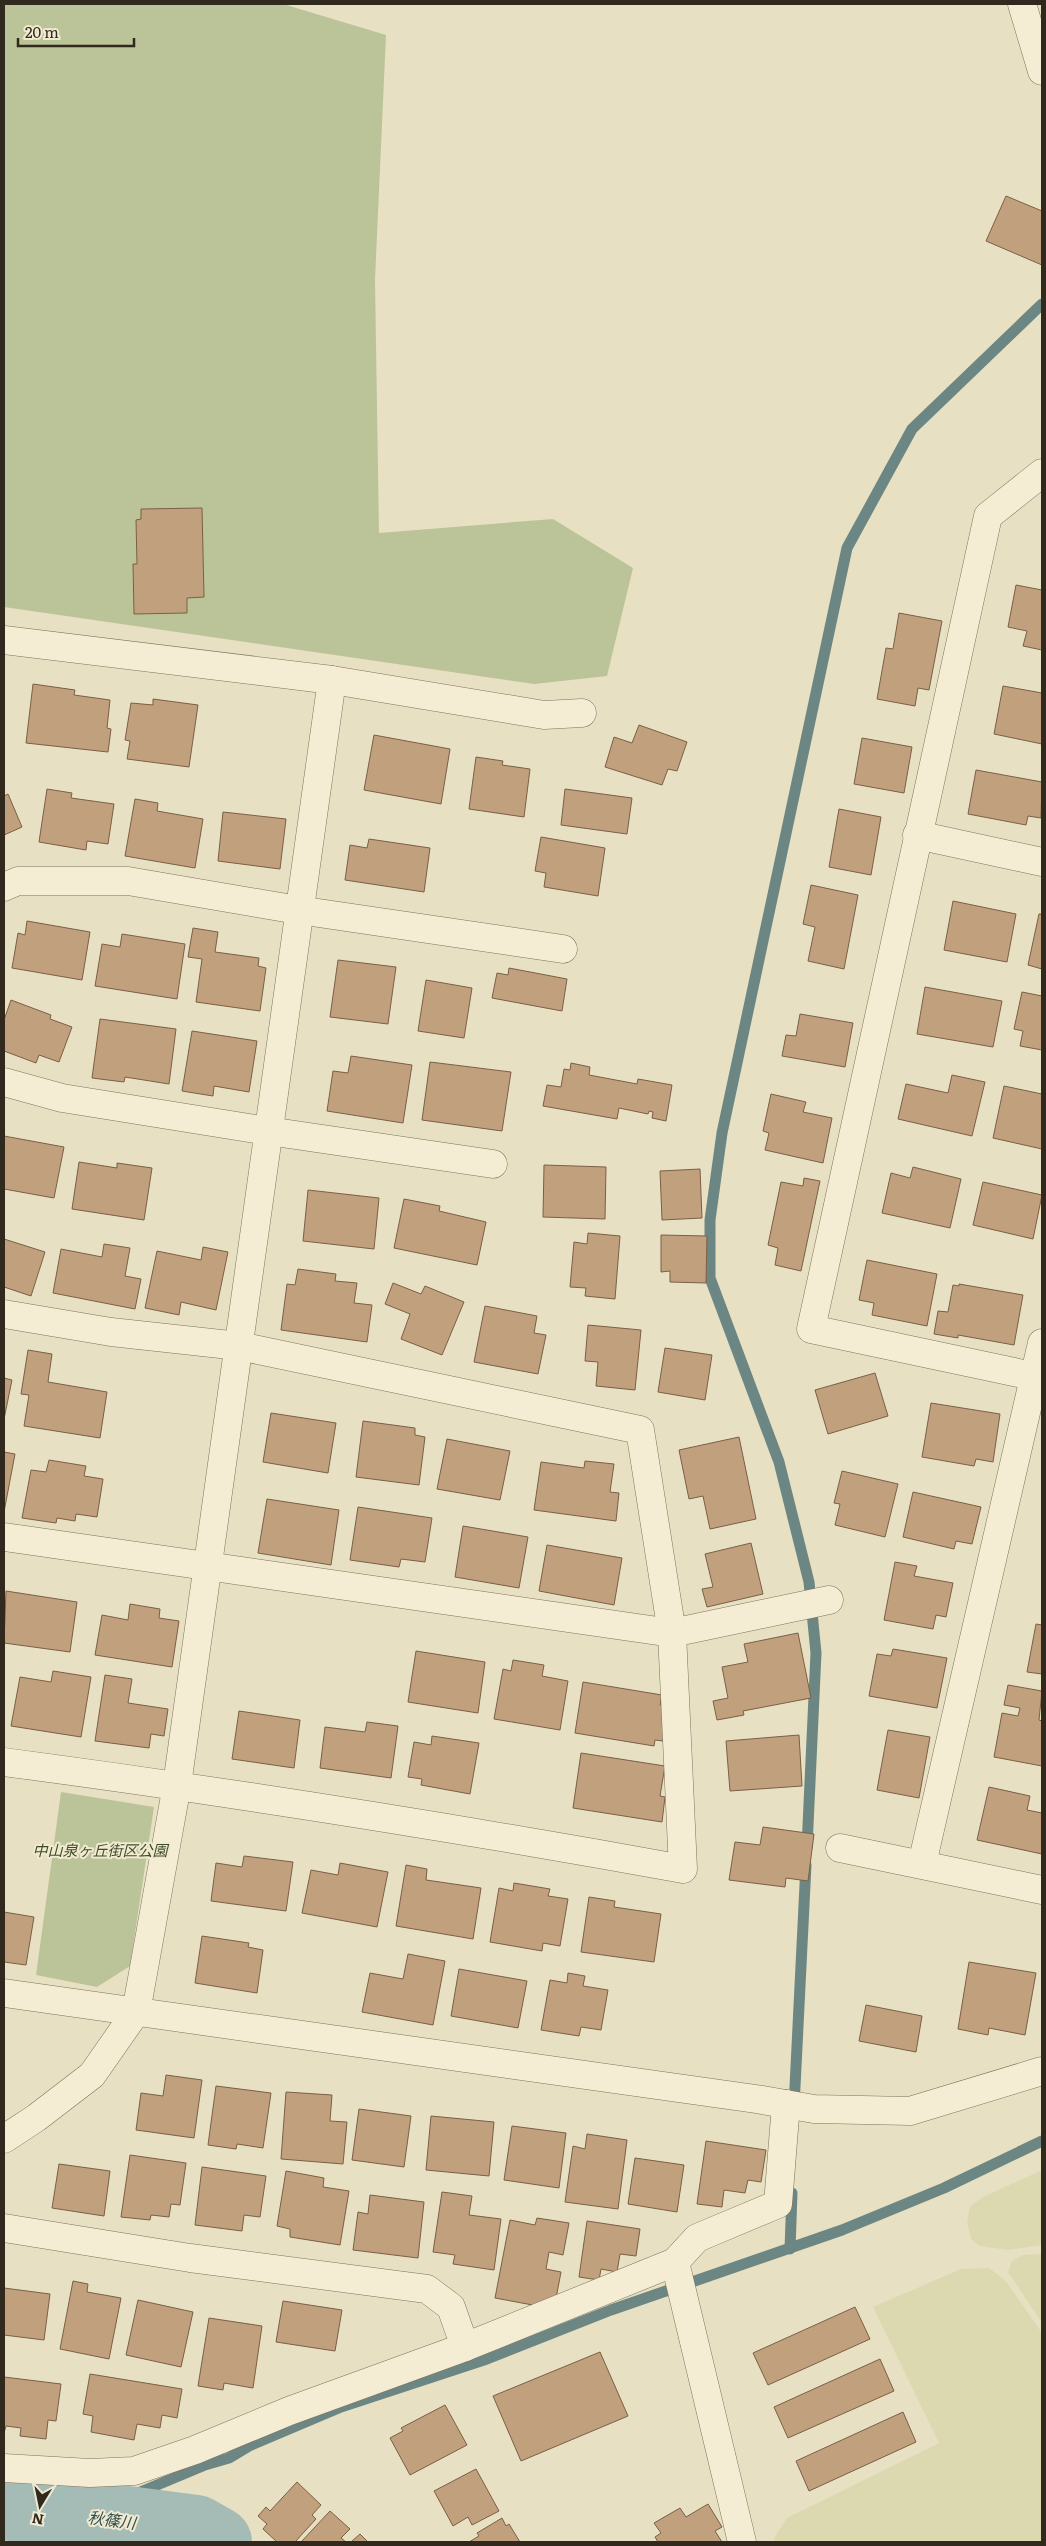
<svg xmlns="http://www.w3.org/2000/svg" width="1046" height="2546" font-family="Literata,'Noto Sans JP',serif">
	<rect width="100%" height="100%" fill="#e8e0c2"/>
	<g fill="#dcd9b1">
		<path d="M 1042,2170 L 1042,2245 L 1007,2250 L 980,2246 L 971,2239 L 967,2222 L 970,2206 L 983,2197 Z"/>
		<path d="M 1042,2254 L 1042,2323 L 1008,2272 L 1012,2261 L 1023,2255 Z"/>
		<path d="M 989,2268 L 1005,2280 L 1042,2333 L 1042,2542 L 775,2542 L 774,2538 L 787,2518 L 939,2443 L 873,2307 L 961,2269 Z"/>
	</g>
	<g fill="#bbc498">
		<path d="M 4,4 L 283,4 L 386,35 L 375,280 L 379,533 L 553,519 L 633,568 L 607,676 L 534,684 L 4,607 Z"/>
		<path d="M 61,1792 L 154,1807 L 130,1966 L 97,1987 L 36,1975 Z"/>
	</g>
	<g fill="none" stroke-linecap="round" stroke-linejoin="round">
		<g stroke="#6c8783" stroke-width="11">
			<path d="M 807,1847 L 816,1653 L 809,1582 L 779,1462 L 710,1278 L 710,1220 L 722,1133 L 847,548 L 912,429 L 1042,304"/>
			<path d="M 794,2107 L 806,1865"/>
			<path d="M 790,2249 L 792,2193"/>
			<path d="M 83,2516 L 205,2465 L 229,2458 L 249,2446 L 341,2407 L 487,2359 L 611,2310 L 842,2230 L 944,2188 L 1042,2141"/>
		</g>
		<path stroke="#a4bbb6" stroke-width="70" d="M 4,2505 L 196,2530 L 217,2542"/>
	</g>
	<g fill="#c1a07d" stroke="#7b5f45">
		<path d="M 1006,196 L 1042,211 L 1042,265 L 986,241 Z"/>
		<path d="M 202,508 L 204,597 L 187,598 L 187,613 L 134,614 L 133,564 L 137,564 L 136,520 L 141,519 L 141,509 Z"/>
		<path d="M 1016,585 L 1042,590 L 1042,650 L 1023,646 L 1027,631 L 1008,627 Z"/>
		<path d="M 899,613 L 942,621 L 929,690 L 918,688 L 915,706 L 877,699 L 886,648 L 893,649 Z"/>
		<path d="M 33,684 L 75,690 L 74,695 L 110,700 L 107,728 L 111,729 L 108,752 L 26,743 Z"/>
		<path d="M 1003,686 L 1042,693 L 1042,744 L 994,734 Z"/>
		<path d="M 153,699 L 198,705 L 189,767 L 127,759 L 130,741 L 125,740 L 131,703 L 153,705 Z"/>
		<path d="M 639,725 L 687,742 L 677,771 L 668,769 L 662,785 L 605,767 L 614,737 L 632,743 Z"/>
		<path d="M 374,735 L 450,749 L 441,804 L 364,790 Z"/>
		<path d="M 862,738 L 912,747 L 904,793 L 854,784 Z"/>
		<path d="M 476,757 L 503,761 L 502,765 L 530,769 L 524,817 L 469,809 Z"/>
		<path d="M 976,770 L 1042,782 L 1041,818 L 1028,816 L 1026,825 L 968,814 Z"/>
		<path d="M 47,789 L 72,793 L 71,798 L 114,804 L 108,844 L 87,841 L 86,850 L 39,842 Z"/>
		<path d="M 565,789 L 632,798 L 627,834 L 561,825 Z"/>
		<path d="M 8,794 L 22,827 L 4,835 L 4,796 Z"/>
		<path d="M 135,799 L 158,803 L 157,811 L 203,819 L 195,868 L 125,856 Z"/>
		<path d="M 839,809 L 881,817 L 871,875 L 829,867 Z"/>
		<path d="M 223,812 L 286,819 L 280,869 L 218,861 Z"/>
		<path d="M 541,837 L 605,848 L 598,896 L 544,887 L 546,873 L 535,871 Z"/>
		<path d="M 369,839 L 430,848 L 424,892 L 345,880 L 350,845 L 367,848 Z"/>
		<path d="M 811,885 L 858,895 L 844,969 L 808,961 L 815,927 L 803,924 Z"/>
		<path d="M 953,901 L 1016,914 L 1007,962 L 944,950 Z"/>
		<path d="M 1039,914 L 1042,914 L 1042,969 L 1028,965 Z"/>
		<path d="M 27,921 L 90,932 L 82,980 L 12,968 L 18,933 L 25,935 Z"/>
		<path d="M 193,928 L 218,932 L 215,952 L 259,958 L 258,966 L 266,968 L 260,1011 L 196,1002 L 202,959 L 188,957 Z"/>
		<path d="M 122,934 L 185,944 L 177,999 L 95,986 L 102,944 L 120,947 Z"/>
		<path d="M 338,960 L 396,967 L 388,1024 L 330,1017 Z"/>
		<path d="M 509,968 L 567,979 L 562,1011 L 492,998 L 497,973 L 508,975 Z"/>
		<path d="M 426,980 L 472,988 L 464,1038 L 418,1031 Z"/>
		<path d="M 925,987 L 1002,1001 L 993,1047 L 917,1034 Z"/>
		<path d="M 1022,992 L 1042,996 L 1042,1050 L 1020,1046 L 1023,1031 L 1014,1029 Z"/>
		<path d="M 11,1000 L 51,1015 L 50,1019 L 72,1027 L 59,1062 L 39,1055 L 36,1063 L 4,1051 L 4,1020 Z"/>
		<path d="M 800,1014 L 853,1023 L 845,1067 L 782,1056 L 786,1035 L 796,1036 Z"/>
		<path d="M 100,1019 L 176,1029 L 169,1084 L 125,1077 L 124,1082 L 92,1078 Z"/>
		<path d="M 192,1031 L 257,1041 L 249,1092 L 214,1086 L 213,1096 L 182,1091 Z"/>
		<path d="M 351,1056 L 412,1065 L 403,1123 L 327,1111 L 333,1071 L 348,1073 Z"/>
		<path d="M 430,1062 L 511,1072 L 502,1131 L 422,1120 Z"/>
		<path d="M 571,1063 L 590,1067 L 589,1075 L 637,1084 L 638,1079 L 672,1085 L 666,1121 L 652,1118 L 653,1112 L 649,1111 L 648,1114 L 619,1108 L 617,1119 L 543,1106 L 547,1085 L 561,1087 L 564,1069 L 570,1070 Z"/>
		<path d="M 952,1075 L 985,1082 L 972,1136 L 898,1119 L 906,1084 L 948,1093 Z"/>
		<path d="M 1004,1086 L 1042,1094 L 1042,1149 L 993,1138 Z"/>
		<path d="M 771,1094 L 806,1102 L 803,1112 L 832,1118 L 823,1163 L 765,1150 L 769,1133 L 763,1131 Z"/>
		<path d="M 4,1136 L 64,1147 L 54,1198 L 4,1189 Z"/>
		<path d="M 79,1162 L 117,1168 L 117,1163 L 152,1168 L 144,1220 L 72,1209 Z"/>
		<path d="M 544,1165 L 606,1167 L 605,1219 L 543,1217 Z"/>
		<path d="M 913,1167 L 961,1179 L 950,1228 L 882,1213 L 891,1173 L 910,1178 Z"/>
		<path d="M 700,1169 L 702,1218 L 662,1220 L 660,1171 Z"/>
		<path d="M 804,1178 L 820,1181 L 801,1271 L 775,1265 L 778,1248 L 768,1245 L 781,1182 L 803,1186 Z"/>
		<path d="M 983,1182 L 1042,1195 L 1033,1239 L 973,1225 Z"/>
		<path d="M 308,1190 L 379,1198 L 374,1249 L 303,1241 Z"/>
		<path d="M 404,1199 L 440,1206 L 439,1211 L 486,1222 L 477,1265 L 394,1248 Z"/>
		<path d="M 588,1233 L 620,1236 L 615,1299 L 585,1296 L 586,1288 L 570,1287 L 574,1242 L 587,1244 Z"/>
		<path d="M 661,1235 L 707,1236 L 706,1283 L 670,1282 L 670,1271 L 661,1272 Z"/>
		<path d="M 4,1239 L 45,1252 L 31,1296 L 4,1287 Z"/>
		<path d="M 104,1244 L 130,1248 L 125,1276 L 141,1279 L 135,1309 L 53,1293 L 61,1249 L 102,1257 Z"/>
		<path d="M 203,1247 L 228,1252 L 216,1310 L 181,1302 L 179,1315 L 145,1308 L 157,1251 L 201,1260 Z"/>
		<path d="M 867,1260 L 937,1274 L 927,1326 L 872,1315 L 874,1303 L 859,1300 Z"/>
		<path d="M 298,1269 L 336,1274 L 335,1281 L 357,1283 L 354,1303 L 372,1305 L 367,1342 L 281,1330 L 287,1284 L 295,1285 Z"/>
		<path d="M 393,1283 L 421,1294 L 425,1286 L 464,1302 L 442,1355 L 401,1339 L 410,1314 L 385,1304 Z"/>
		<path d="M 959,1284 L 1023,1295 L 1014,1345 L 958,1335 L 958,1338 L 934,1334 L 938,1311 L 948,1312 L 953,1285 L 959,1286 Z"/>
		<path d="M 485,1306 L 537,1316 L 534,1333 L 546,1335 L 538,1374 L 474,1362 Z"/>
		<path d="M 588,1325 L 641,1330 L 635,1390 L 596,1386 L 598,1362 L 585,1361 Z"/>
		<path d="M 665,1348 L 712,1355 L 705,1400 L 658,1392 Z"/>
		<path d="M 28,1350 L 52,1354 L 48,1382 L 107,1392 L 100,1438 L 24,1426 L 29,1395 L 21,1394 Z"/>
		<path d="M 875,1373 L 888,1416 L 828,1434 L 815,1390 Z"/>
		<path d="M 4,1378 L 12,1380 L 4,1419 Z"/>
		<path d="M 931,1403 L 1000,1414 L 993,1462 L 976,1459 L 974,1466 L 922,1457 Z"/>
		<path d="M 271,1413 L 336,1423 L 328,1473 L 263,1462 Z"/>
		<path d="M 363,1421 L 415,1428 L 415,1435 L 425,1437 L 419,1485 L 356,1477 Z"/>
		<path d="M 739,1437 L 756,1519 L 710,1529 L 703,1496 L 689,1499 L 679,1450 Z"/>
		<path d="M 447,1439 L 510,1451 L 500,1500 L 437,1489 Z"/>
		<path d="M 4,1452 L 15,1454 L 4,1512 Z"/>
		<path d="M 49,1460 L 86,1466 L 84,1476 L 103,1479 L 97,1517 L 76,1514 L 75,1521 L 57,1518 L 56,1523 L 22,1518 L 31,1470 L 46,1472 Z"/>
		<path d="M 585,1461 L 614,1464 L 610,1492 L 619,1493 L 616,1521 L 534,1510 L 541,1462 L 584,1468 Z"/>
		<path d="M 842,1471 L 898,1484 L 885,1537 L 835,1525 L 840,1504 L 834,1503 Z"/>
		<path d="M 913,1492 L 981,1507 L 972,1544 L 956,1541 L 954,1549 L 903,1537 Z"/>
		<path d="M 267,1499 L 339,1510 L 331,1565 L 258,1553 Z"/>
		<path d="M 358,1507 L 432,1518 L 425,1562 L 401,1559 L 399,1567 L 350,1560 Z"/>
		<path d="M 463,1526 L 528,1537 L 519,1588 L 455,1577 Z"/>
		<path d="M 751,1543 L 763,1594 L 707,1607 L 702,1589 L 713,1587 L 705,1554 Z"/>
		<path d="M 547,1545 L 622,1558 L 614,1605 L 539,1591 Z"/>
		<path d="M 895,1562 L 917,1566 L 914,1576 L 953,1583 L 946,1617 L 936,1615 L 933,1629 L 884,1620 Z"/>
		<path d="M 6,1591 L 77,1602 L 70,1652 L 4,1643 Z"/>
		<path d="M 130,1604 L 160,1609 L 159,1618 L 179,1621 L 172,1667 L 95,1655 L 102,1615 L 128,1620 Z"/>
		<path d="M 1036,1624 L 1042,1625 L 1042,1674 L 1027,1672 Z"/>
		<path d="M 798,1633 L 811,1698 L 743,1711 L 744,1715 L 717,1720 L 713,1701 L 728,1698 L 722,1667 L 748,1662 L 744,1644 Z"/>
		<path d="M 893,1649 L 947,1658 L 937,1708 L 869,1696 L 877,1654 L 891,1656 Z"/>
		<path d="M 416,1651 L 485,1662 L 478,1713 L 408,1702 Z"/>
		<path d="M 513,1660 L 544,1665 L 542,1676 L 568,1681 L 560,1730 L 494,1719 L 503,1669 L 511,1671 Z"/>
		<path d="M 53,1671 L 91,1677 L 81,1737 L 11,1726 L 20,1677 L 51,1682 Z"/>
		<path d="M 105,1675 L 132,1679 L 128,1703 L 168,1709 L 164,1736 L 151,1734 L 149,1748 L 95,1741 Z"/>
		<path d="M 583,1682 L 662,1695 L 660,1705 L 668,1706 L 663,1741 L 655,1740 L 654,1746 L 575,1733 Z"/>
		<path d="M 1008,1685 L 1042,1691 L 1039,1720 L 1042,1721 L 1042,1766 L 994,1757 L 1002,1713 L 1018,1716 L 1020,1708 L 1004,1705 Z"/>
		<path d="M 239,1711 L 300,1720 L 294,1768 L 232,1759 Z"/>
		<path d="M 367,1722 L 398,1726 L 391,1778 L 320,1768 L 325,1727 L 365,1732 Z"/>
		<path d="M 888,1730 L 930,1737 L 919,1798 L 877,1790 Z"/>
		<path d="M 799,1735 L 802,1786 L 730,1791 L 726,1741 Z"/>
		<path d="M 432,1736 L 479,1743 L 470,1794 L 421,1785 L 422,1779 L 408,1777 L 414,1742 L 431,1745 Z"/>
		<path d="M 581,1753 L 665,1766 L 660,1796 L 665,1797 L 662,1822 L 573,1808 Z"/>
		<path d="M 989,1787 L 1030,1796 L 1027,1810 L 1042,1813 L 1042,1854 L 977,1840 Z"/>
		<path d="M 763,1827 L 814,1834 L 808,1881 L 786,1878 L 785,1887 L 729,1880 L 735,1842 L 760,1845 Z"/>
		<path d="M 244,1856 L 293,1862 L 286,1911 L 211,1901 L 216,1863 L 242,1867 Z"/>
		<path d="M 340,1863 L 388,1872 L 377,1927 L 302,1913 L 311,1870 L 338,1875 Z"/>
		<path d="M 406,1865 L 427,1869 L 426,1880 L 481,1888 L 473,1939 L 396,1926 Z"/>
		<path d="M 514,1883 L 550,1889 L 548,1896 L 568,1899 L 560,1946 L 543,1943 L 542,1951 L 490,1942 L 499,1888 L 513,1891 Z"/>
		<path d="M 589,1897 L 615,1901 L 614,1907 L 661,1914 L 654,1962 L 581,1952 Z"/>
		<path d="M 4,1912 L 34,1917 L 26,1965 L 4,1962 Z"/>
		<path d="M 202,1936 L 249,1943 L 248,1947 L 263,1950 L 257,1993 L 195,1983 Z"/>
		<path d="M 408,1954 L 445,1961 L 433,2025 L 362,2012 L 370,1973 L 403,1979 Z"/>
		<path d="M 969,1962 L 1036,1973 L 1025,2035 L 989,2028 L 988,2035 L 958,2029 Z"/>
		<path d="M 459,1969 L 527,1981 L 518,2028 L 451,2016 Z"/>
		<path d="M 568,1973 L 585,1976 L 583,1986 L 608,1990 L 601,2030 L 581,2027 L 579,2036 L 541,2030 L 550,1980 L 567,1983 Z"/>
		<path d="M 866,2005 L 922,2016 L 916,2052 L 859,2041 Z"/>
		<path d="M 166,2075 L 202,2080 L 194,2138 L 136,2130 L 141,2093 L 163,2096 Z"/>
		<path d="M 216,2086 L 271,2093 L 263,2148 L 237,2144 L 236,2149 L 208,2145 Z"/>
		<path d="M 286,2092 L 332,2095 L 330,2121 L 347,2122 L 343,2164 L 281,2159 Z"/>
		<path d="M 359,2109 L 411,2116 L 404,2167 L 352,2160 Z"/>
		<path d="M 431,2116 L 494,2122 L 489,2176 L 426,2170 Z"/>
		<path d="M 512,2126 L 566,2133 L 559,2188 L 504,2180 Z"/>
		<path d="M 587,2134 L 627,2140 L 618,2209 L 565,2202 L 573,2146 L 585,2149 Z"/>
		<path d="M 706,2141 L 766,2150 L 761,2182 L 748,2180 L 745,2193 L 724,2190 L 722,2207 L 697,2204 Z"/>
		<path d="M 130,2155 L 186,2163 L 180,2205 L 171,2204 L 169,2217 L 151,2215 L 150,2220 L 121,2217 Z"/>
		<path d="M 635,2158 L 684,2165 L 677,2212 L 628,2204 Z"/>
		<path d="M 59,2164 L 110,2171 L 104,2216 L 52,2208 Z"/>
		<path d="M 202,2167 L 266,2176 L 260,2217 L 244,2215 L 242,2231 L 195,2225 Z"/>
		<path d="M 286,2171 L 324,2178 L 323,2187 L 349,2191 L 340,2245 L 290,2237 L 290,2229 L 277,2226 Z"/>
		<path d="M 442,2192 L 472,2196 L 469,2215 L 501,2219 L 494,2270 L 453,2264 L 455,2255 L 433,2252 Z"/>
		<path d="M 370,2195 L 424,2202 L 418,2258 L 353,2250 L 358,2212 L 368,2214 Z"/>
		<path d="M 537,2218 L 569,2223 L 563,2255 L 549,2252 L 546,2269 L 561,2272 L 554,2309 L 495,2298 L 510,2220 L 535,2225 Z"/>
		<path d="M 587,2221 L 640,2229 L 636,2256 L 620,2254 L 617,2272 L 601,2269 L 599,2280 L 579,2277 Z"/>
		<path d="M 73,2281 L 88,2284 L 87,2292 L 121,2298 L 109,2359 L 60,2349 Z"/>
		<path d="M 4,2288 L 50,2294 L 44,2340 L 4,2335 Z"/>
		<path d="M 138,2300 L 193,2312 L 181,2367 L 126,2355 Z"/>
		<path d="M 283,2301 L 342,2310 L 335,2351 L 276,2342 Z"/>
		<path d="M 855,2307 L 870,2339 L 768,2385 L 753,2353 Z"/>
		<path d="M 209,2318 L 262,2326 L 253,2388 L 224,2383 L 223,2390 L 198,2386 Z"/>
		<path d="M 600,2352 L 628,2416 L 521,2461 L 493,2396 Z"/>
		<path d="M 880,2359 L 894,2391 L 788,2438 L 774,2407 Z"/>
		<path d="M 90,2374 L 182,2389 L 177,2418 L 162,2415 L 160,2428 L 137,2424 L 134,2440 L 91,2432 L 93,2416 L 83,2414 Z"/>
		<path d="M 4,2377 L 61,2384 L 56,2421 L 48,2420 L 46,2439 L 20,2436 L 21,2428 L 6,2426 L 4,2433 Z"/>
		<path d="M 445,2405 L 467,2445 L 410,2475 L 390,2438 L 403,2431 L 401,2428 Z"/>
		<path d="M 903,2412 L 916,2442 L 809,2491 L 796,2461 Z"/>
		<path d="M 476,2469 L 499,2511 L 472,2525 L 468,2517 L 453,2526 L 434,2491 Z"/>
		<path d="M 297,2482 L 321,2505 L 312,2515 L 316,2519 L 295,2542 L 277,2542 L 263,2529 L 267,2524 L 258,2516 L 266,2507 L 270,2511 Z"/>
		<path d="M 708,2504 L 722,2527 L 715,2531 L 722,2542 L 658,2542 L 655,2537 L 661,2533 L 654,2523 L 680,2508 L 686,2517 Z"/>
		<path d="M 330,2511 L 350,2529 L 341,2538 L 346,2542 L 301,2542 Z"/>
		<path d="M 502,2518 L 506,2526 L 509,2524 L 520,2542 L 469,2542 L 479,2536 L 477,2533 Z"/>
		<path d="M 360,2534 L 368,2542 L 351,2542 Z"/>
	</g>
	<g fill="none" stroke-linecap="round" stroke-linejoin="round">
		<defs>
			<g id="minor">
				<path d="M 1022,4 L 1042,71"/>
				<path d="M 1042,473 L 988,516 L 811,1329 L 1042,1378"/>
				<path d="M 4,640 L 332,680 L 544,715 L 582,713"/>
				<path d="M 917,835 L 1042,862"/>
				<path d="M 4,887 L 18,881 L 128,881 L 298,910 L 563,949"/>
				<path d="M 4,1082 L 62,1098 L 268,1131 L 493,1164"/>
				<path d="M 4,1314 L 111,1332 L 239,1346 L 640,1430 L 672,1633 L 683,1869 C 457,1828 231,1792 4,1762"/>
				<path d="M 4,1537 L 672,1633 L 829,1600"/>
				<path d="M 840,1848 L 1042,1890"/>
				<path d="M 922,1864 L 1042,1343"/>
				<path d="M 4,1993 L 756,2099 L 814,2109 L 910,2111 L 1042,2071"/>
				<path d="M 4,2139 L 36,2118 L 92,2075 L 136,2012 L 177,1785 L 332,680"/>
				<path d="M 4,2228 L 190,2258 L 427,2289 L 451,2307 L 465,2347 L 289,2411 L 195,2450 L 134,2471 L 90,2473 L 4,2468"/>
				<path d="M 465,2347 L 675,2262"/>
				<path d="M 742,2542 L 675,2262 L 697,2238 L 778,2204 L 786,2104"/>
			</g>
		</defs>
		<use href="#minor" stroke="#7f725c" stroke-width="29"/>
		<use href="#minor" stroke="#f4edd4" stroke-width="28"/>
	</g>
	<g text-anchor="middle" dominant-baseline="central" stroke-width="4" stroke-linejoin="round" paint-order="stroke">
		<g font-size="15" font-style="italic" fill="#3f4b27" stroke="#f0ead1">
			<text x="100" y="1849">中山泉ヶ丘街区公園</text>
		</g>
		<g font-size="16" font-style="italic" fill="#2f4e4f" stroke="#f0ead1">
			<text transform="translate(112 2519) rotate(7)">秋篠川</text>
		</g>
	</g>
	<rect width="1046" height="2546" fill="none" stroke="#31291e" stroke-width="10"/>
	<g transform="translate(40 2506) rotate(190)" stroke="#f0ead1" stroke-width="4" paint-order="stroke">
	<path d="M0-4L9 19L0 12L-9 19Z" fill="#31291e"/>
	<text y="-8" font-size="14" font-weight="bold" text-anchor="middle" fill="#31291e">N</text>
	</g>
	<path d="M18 38v8h116v-8" fill="none" stroke="#31291e" stroke-width="2.5"/>
	<text x="25" y="38" font-size="15" fill="#31291e" stroke="#f0ead1" stroke-width="4" paint-order="stroke">20 m</text>
</svg>
